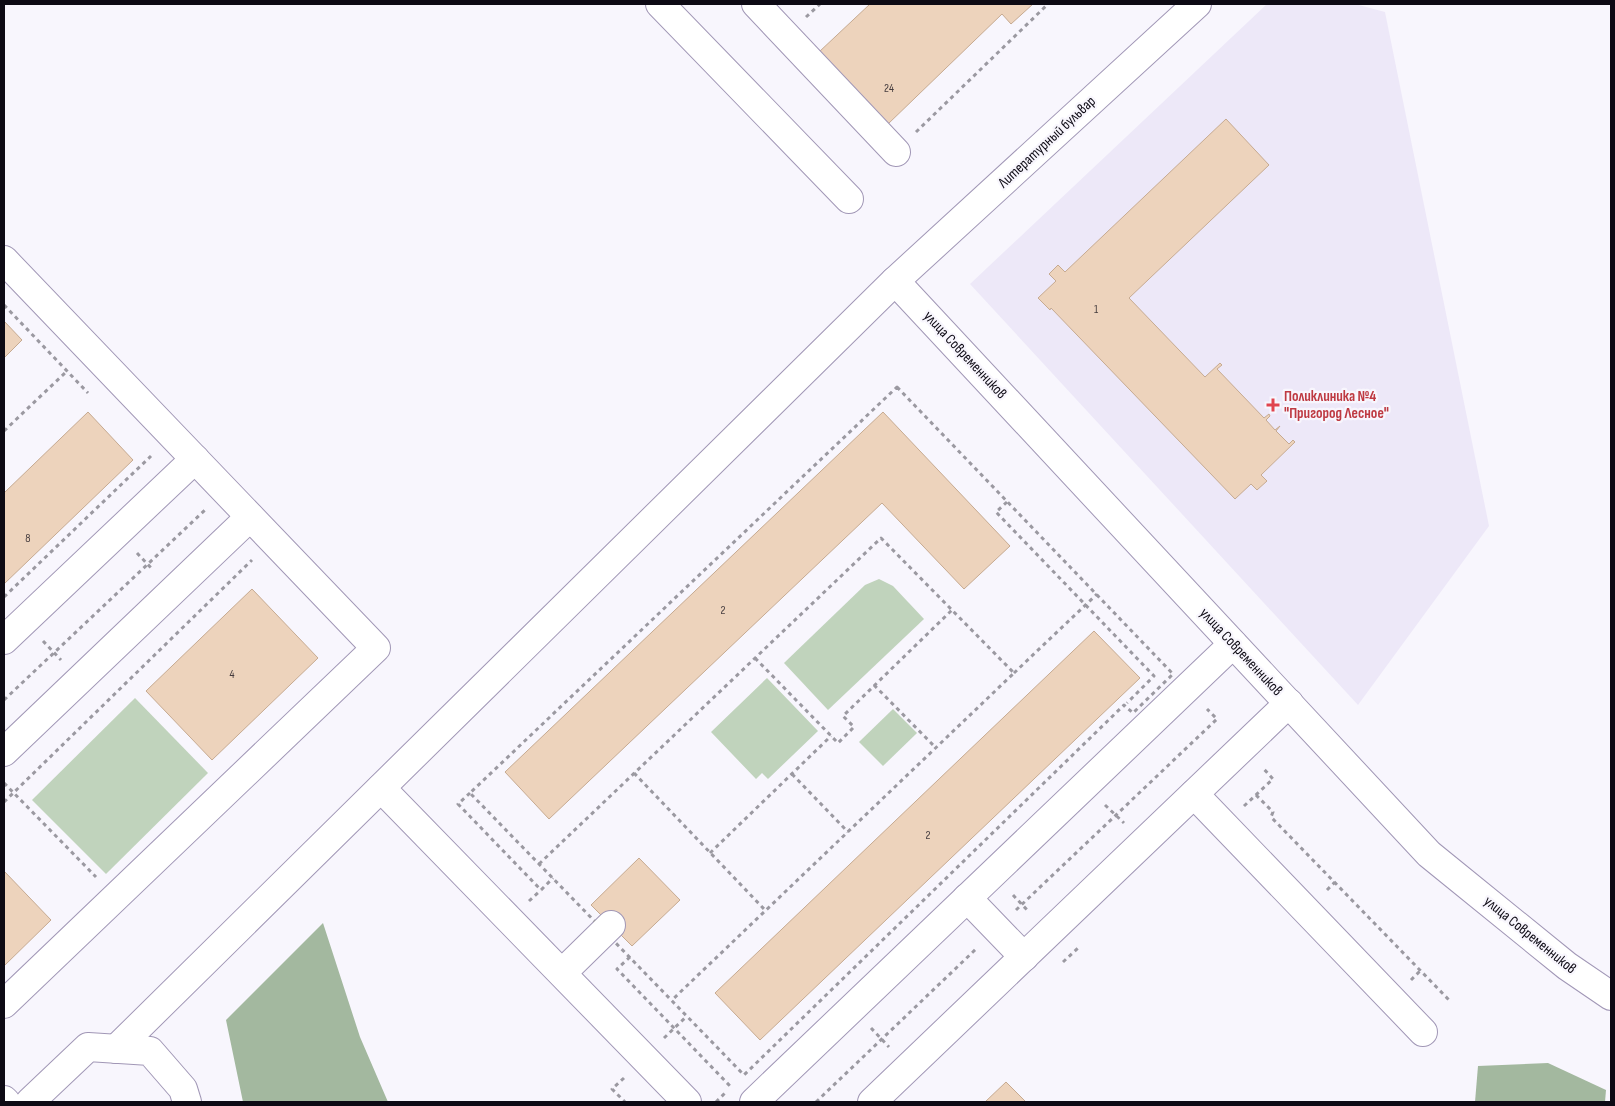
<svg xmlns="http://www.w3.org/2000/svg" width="1615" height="1106" font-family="'Sofia Sans Condensed',sans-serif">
	<rect width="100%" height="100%" fill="#f8f6fd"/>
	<path fill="#ede8f8" d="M 1267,4 L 1355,4 L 1385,12 L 1489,526 L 1358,705 L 970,284 Z"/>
	<g fill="#c0d3bc">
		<path d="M 879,579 L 893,586 L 924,619 L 828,710 L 784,663 L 865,585 Z"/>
		<path d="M 767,678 L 818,731 L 768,779 L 762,773 L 756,779 L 711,732 Z"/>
		<path d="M 135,698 L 208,773 L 106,874 L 32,800 Z"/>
		<path d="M 893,709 L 917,733 L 883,766 L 859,742 Z"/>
	</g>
	<g fill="#a3b89f">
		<path d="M 323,923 L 360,1037 L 388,1102 L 243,1102 L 226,1020 Z"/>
		<path d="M 1548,1063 L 1606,1090 L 1605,1102 L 1475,1102 L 1478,1066 Z"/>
	</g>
	<g fill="#edd3bc" stroke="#c6aa91">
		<path d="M 870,4 L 1033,4 L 1011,24 L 1002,14 L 888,124 L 819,52 Z"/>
		<path d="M 1226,119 L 1269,165 L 1129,298 L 1205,377 L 1220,363 L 1222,365 L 1217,369 L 1264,418 L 1269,414 L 1270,416 L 1266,420 L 1275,430 L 1280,426 L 1276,431 L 1289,444 L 1293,440 L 1295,442 L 1261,475 L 1267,481 L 1257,490 L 1251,484 L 1235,499 L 1051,308 L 1050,310 L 1038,298 L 1056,281 L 1049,274 L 1058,265 L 1065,272 Z"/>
		<path d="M 4,321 L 22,340 L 4,358 Z"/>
		<path d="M 88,412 L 133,460 L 4,584 L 4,493 Z"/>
		<path d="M 883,412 L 1010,546 L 964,589 L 882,503 L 549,819 L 505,772 Z"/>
		<path d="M 252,589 L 318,658 L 212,760 L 146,691 Z"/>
		<path d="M 1094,631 L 1140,678 L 760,1040 L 715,993 Z"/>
		<path d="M 639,858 L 680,900 L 632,946 L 591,905 Z"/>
		<path d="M 4,871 L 51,920 L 4,966 Z"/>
		<path d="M 1006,1082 L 1026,1102 L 985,1102 Z"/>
	</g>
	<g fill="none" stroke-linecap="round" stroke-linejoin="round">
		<defs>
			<g id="minor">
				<path d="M 660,4 L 849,199"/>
				<path d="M 756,4 L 896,152"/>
				<path d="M 4,260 L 376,648 L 4,1004"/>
				<path d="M 895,281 L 1429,854 L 1567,966 L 1611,996"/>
				<path d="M 4,640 L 195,459"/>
				<path d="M 4,752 L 250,517"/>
				<path d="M 381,788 L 687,1102"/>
				<path d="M 1194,794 L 1423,1032"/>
				<path d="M 967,898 L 1024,957"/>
				<path d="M 562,973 L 611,925"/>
				<path d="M 116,1049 L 895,281 L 1197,4"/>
				<path d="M 4,1100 L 6,1102"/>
				<path d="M 30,1102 L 88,1047 L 150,1051 L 183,1089 L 187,1102"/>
				<path d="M 754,1102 L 1233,644"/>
				<path d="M 872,1102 L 1289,703"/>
			</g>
		</defs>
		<use href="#minor" stroke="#a197b6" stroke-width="30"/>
		<g stroke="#9b99a1" stroke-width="3" stroke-dasharray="4 4" stroke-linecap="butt">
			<path d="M 806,17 L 820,4"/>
			<path d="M 916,132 L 1048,4"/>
			<path d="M 4,305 L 88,393"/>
			<path d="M 897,387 L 1173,674 L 1133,713 L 1124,705 L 744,1075 L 470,793 Z"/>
			<path d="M 4,431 L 67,371"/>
			<path d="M 1007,502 L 996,512 L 1154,676 L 1127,703"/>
			<path d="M 137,553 L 153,570"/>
			<path d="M 4,597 L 151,456"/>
			<path d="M 43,641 L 61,660"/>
			<path d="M 755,658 L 838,743 L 854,727 L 843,716 L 952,610"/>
			<path d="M 1014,673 L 1097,594"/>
			<path d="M 874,685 L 936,748"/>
			<path d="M 4,700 L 205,510"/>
			<path d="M 634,773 L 765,910"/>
			<path d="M 792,774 L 848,832"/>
			<path d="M 4,783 L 96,877"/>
			<path d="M 470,793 L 458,804 L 541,890 L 553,878"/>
			<path d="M 1256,795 L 1273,812 L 1271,817 L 1450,1001"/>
			<path d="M 4,802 L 252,560"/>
			<path d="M 1105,805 L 1124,823"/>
			<path d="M 1244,806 L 1273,779 L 1262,767"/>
			<path d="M 710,853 L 831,736"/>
			<path d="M 539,864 L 881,538 L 1014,673 L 672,1000"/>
			<path d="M 1327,890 L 1335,882"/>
			<path d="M 1013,895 L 1029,912"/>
			<path d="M 529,901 L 541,890"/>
			<path d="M 1016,910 L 1217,719 L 1207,709"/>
			<path d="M 630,957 L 617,969 L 731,1087"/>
			<path d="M 1063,962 L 1078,948"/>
			<path d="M 1411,980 L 1421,970"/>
			<path d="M 871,1028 L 889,1047"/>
			<path d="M 664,1038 L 687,1016"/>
			<path d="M 624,1078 L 612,1089 L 625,1102"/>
			<path d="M 716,1102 L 727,1091"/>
			<path d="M 816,1102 L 976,949"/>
		</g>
		<use href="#minor" stroke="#fff" stroke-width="28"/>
	</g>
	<path fill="#e0444e" stroke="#f8f6fd" stroke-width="2" d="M1270.5 397.5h5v5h5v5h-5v5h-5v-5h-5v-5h5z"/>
	<g text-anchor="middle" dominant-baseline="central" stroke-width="4.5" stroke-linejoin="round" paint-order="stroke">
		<g font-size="12" fill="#453c3e">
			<text x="889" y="88">24</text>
			<text x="1096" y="309">1</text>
			<text x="28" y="538">8</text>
			<text x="723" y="610">2</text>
			<text x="232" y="674">4</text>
			<text x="928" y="835">2</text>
		</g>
		<g font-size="15" fill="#0d0a14" stroke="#f8f6fd">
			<text transform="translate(1047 142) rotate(-43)">Литературный бульвар</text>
			<text transform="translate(965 355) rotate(47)">улица Современников</text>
			<text transform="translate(1241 652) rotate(47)">улица Современников</text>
			<text transform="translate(1530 935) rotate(39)">улица Современников</text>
		</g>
		<g font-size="15" font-weight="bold" fill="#be3a42" stroke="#f8f6fd" text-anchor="start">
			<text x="1284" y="396">Поликлиника №4<tspan x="1284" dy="17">"Пригород Лесное"</tspan></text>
		</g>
	</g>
	<rect width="1615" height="1106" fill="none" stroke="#0d0a14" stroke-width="10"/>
</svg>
